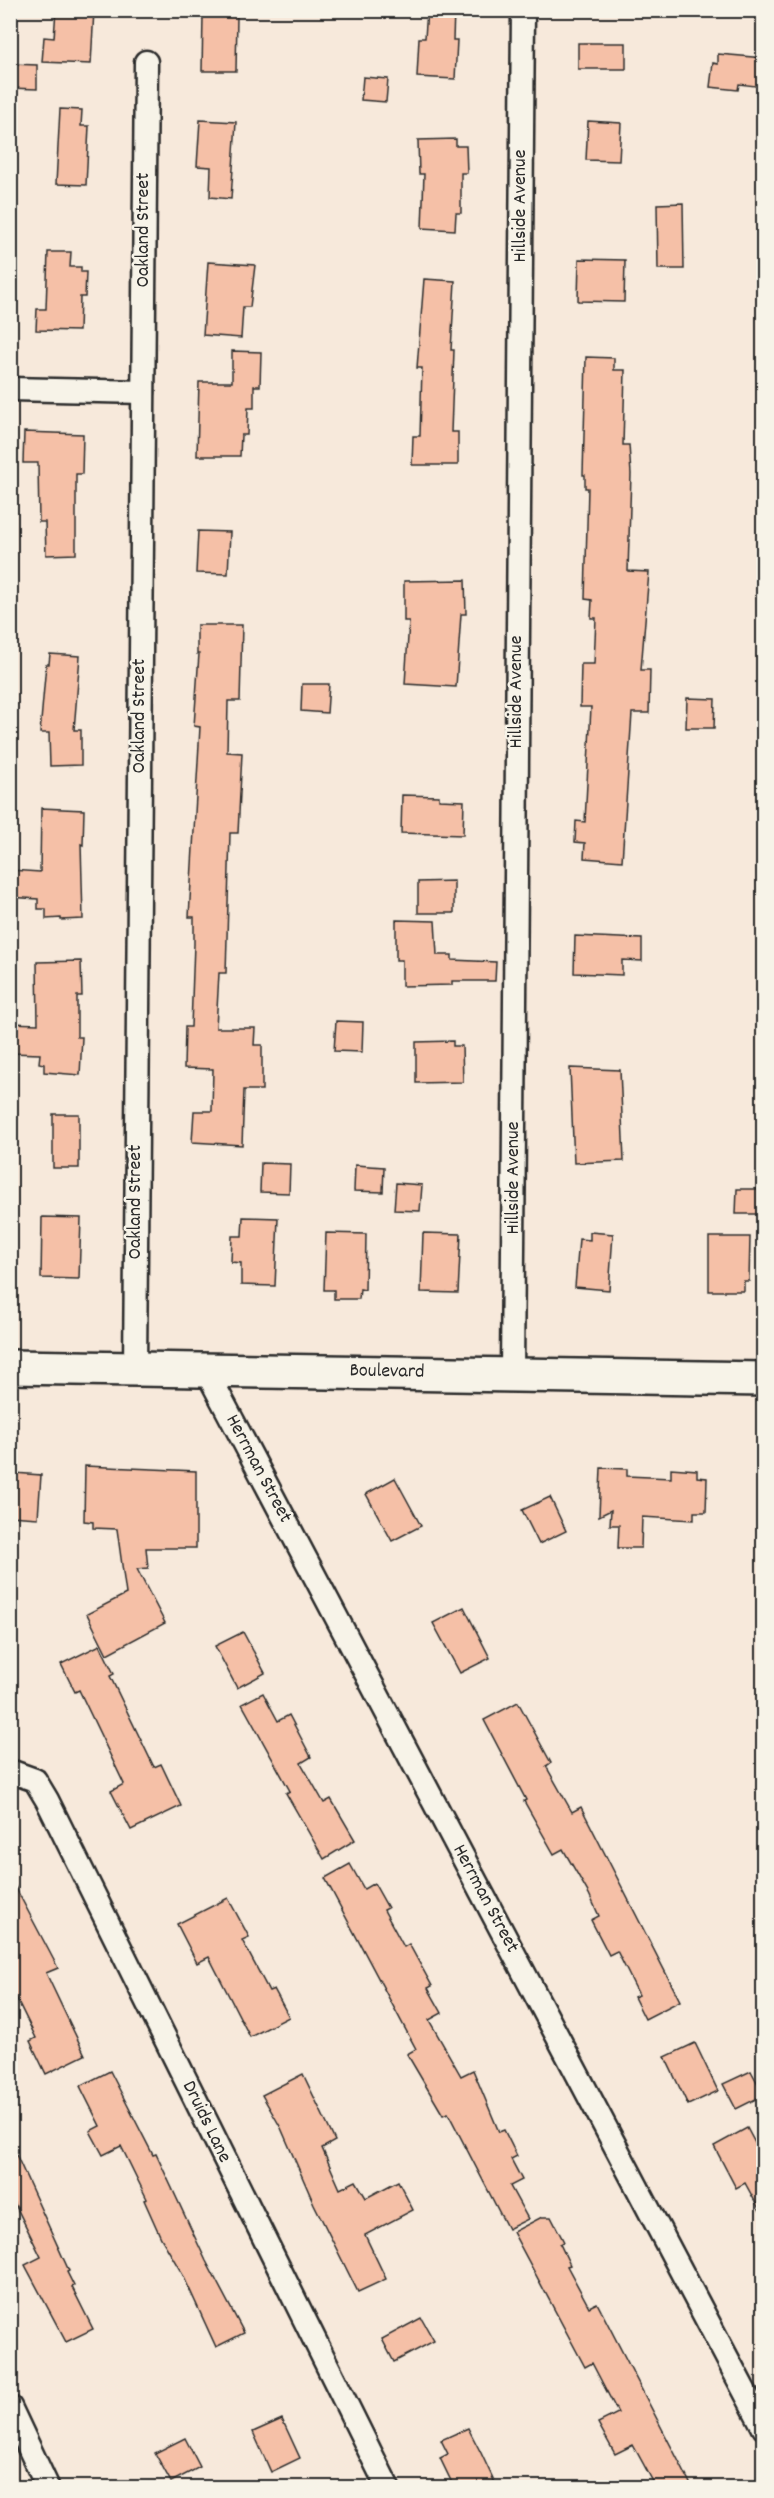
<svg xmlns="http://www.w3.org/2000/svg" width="774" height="2498" font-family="Dekko,sans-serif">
	<rect width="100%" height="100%" fill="#f7e9db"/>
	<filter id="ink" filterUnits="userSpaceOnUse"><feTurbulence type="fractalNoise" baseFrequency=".0167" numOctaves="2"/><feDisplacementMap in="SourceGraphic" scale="12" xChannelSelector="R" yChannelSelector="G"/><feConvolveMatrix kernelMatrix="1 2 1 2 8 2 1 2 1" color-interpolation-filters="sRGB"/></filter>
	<g filter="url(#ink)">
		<g fill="#f5c0a7" stroke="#2b2b2b" stroke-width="1.5">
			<path d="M 56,10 L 94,10 L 91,64 L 42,62 L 44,37 L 54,38 Z"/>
			<path d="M 427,10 L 454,10 L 453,40 L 457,40 L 455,79 L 417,77 L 419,38 L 425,38 Z"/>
			<path d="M 203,16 L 237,16 L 236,71 L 202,71 Z"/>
			<rect x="578" y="43" width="48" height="26"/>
			<path d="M 718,54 L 764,58 L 764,87 L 739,84 L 738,90 L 710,87 L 713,63 L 718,64 Z"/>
			<path d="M 10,64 L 37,65 L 37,89 L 10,88 Z"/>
			<path d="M 363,77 L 388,79 L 386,102 L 361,100 Z"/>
			<path d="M 60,109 L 82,110 L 81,126 L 89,126 L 86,185 L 56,184 Z"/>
			<path d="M 200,120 L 236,122 L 231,199 L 210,197 L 211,167 L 197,166 Z"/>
			<path d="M 588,121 L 621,123 L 619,161 L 586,160 Z"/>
			<path d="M 456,139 L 456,146 L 466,146 L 467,173 L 461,173 L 461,213 L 456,213 L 455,230 L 422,228 L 424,174 L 419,174 L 418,140 Z"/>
			<path d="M 683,203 L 684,269 L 658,269 L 657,204 Z"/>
			<path d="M 48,252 L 71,252 L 70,267 L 81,267 L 81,272 L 86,272 L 85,297 L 80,297 L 79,331 L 36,330 L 37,309 L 46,309 Z"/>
			<path d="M 579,259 L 625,260 L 624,302 L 578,301 Z"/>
			<path d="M 208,262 L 255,265 L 250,307 L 243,307 L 241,338 L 203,335 Z"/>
			<path d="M 424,279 L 455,281 L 451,350 L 454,350 L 451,432 L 458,432 L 458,465 L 412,465 L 413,436 L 420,436 L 422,368 L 417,368 Z"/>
			<path d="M 232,351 L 261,352 L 260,386 L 254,386 L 254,408 L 248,408 L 247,435 L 241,435 L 240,456 L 197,456 L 199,382 L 232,382 Z"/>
			<path d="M 586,357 L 614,358 L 614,370 L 625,370 L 623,445 L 629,445 L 631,474 L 628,571 L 649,572 L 641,670 L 650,670 L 649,713 L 632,713 L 622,861 L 584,858 L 585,843 L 575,842 L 576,821 L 585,822 L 591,707 L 580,707 L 581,664 L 594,664 L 596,618 L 591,618 L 592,600 L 585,599 L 588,488 L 585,488 L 585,475 L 583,475 Z"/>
			<path d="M 24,432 L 83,434 L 82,474 L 76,474 L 76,554 L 46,555 L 45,522 L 39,522 L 38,463 L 23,463 Z"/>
			<path d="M 198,531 L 230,532 L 228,574 L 196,573 Z"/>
			<path d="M 465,580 L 466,614 L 461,614 L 456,687 L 405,684 L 409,621 L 404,621 L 404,581 Z"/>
			<path d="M 197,625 L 242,625 L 240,701 L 228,701 L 227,752 L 242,753 L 238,833 L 230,833 L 226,973 L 219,973 L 216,1028 L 255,1028 L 254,1045 L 262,1045 L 262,1090 L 244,1090 L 242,1145 L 192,1142 L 194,1111 L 212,1111 L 213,1069 L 184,1068 L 185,1027 L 191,1027 L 194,944 L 194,917 L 189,917 L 200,727 L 194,726 L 199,654 L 197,654 Z"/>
			<path d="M 50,654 L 80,656 L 74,730 L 81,730 L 81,765 L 50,766 L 49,733 L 40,733 L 46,664 L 49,664 Z"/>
			<path d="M 302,684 L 329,684 L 327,713 L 301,711 Z"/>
			<path d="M 687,698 L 715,699 L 714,728 L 686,728 Z"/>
			<path d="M 402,795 L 439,796 L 439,800 L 464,801 L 463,835 L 401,833 Z"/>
			<path d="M 41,808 L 84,810 L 83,845 L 81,844 L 83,919 L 61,920 L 61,918 L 46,919 L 46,909 L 38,909 L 38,899 L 10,897 L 10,870 L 40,872 Z"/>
			<path d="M 454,881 L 454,913 L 418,913 L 418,882 Z"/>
			<path d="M 396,920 L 435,921 L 437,955 L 452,955 L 452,960 L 496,962 L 495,981 L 452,981 L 452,985 L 402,986 L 402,960 L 396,960 Z"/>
			<path d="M 575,936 L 642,939 L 642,961 L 622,960 L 622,975 L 574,973 Z"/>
			<path d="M 81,961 L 82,996 L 77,996 L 77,1037 L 82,1037 L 80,1075 L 44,1072 L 44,1064 L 39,1063 L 40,1054 L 10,1053 L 10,1023 L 38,1024 L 37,962 Z"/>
			<path d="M 336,1021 L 363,1022 L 362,1052 L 334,1051 Z"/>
			<path d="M 453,1041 L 453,1046 L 462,1046 L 463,1082 L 416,1083 L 416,1042 Z"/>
			<path d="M 570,1068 L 620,1070 L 624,1161 L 574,1163 Z"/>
			<rect x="53" y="1114" width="26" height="54"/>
			<path d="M 261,1163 L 290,1164 L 289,1193 L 260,1192 Z"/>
			<path d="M 355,1165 L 384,1167 L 383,1192 L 354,1191 Z"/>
			<path d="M 396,1183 L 422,1185 L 420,1211 L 394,1210 Z"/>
			<path d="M 737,1189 L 764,1189 L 764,1214 L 736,1214 Z"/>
			<path d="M 42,1217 L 81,1218 L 79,1279 L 41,1278 Z"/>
			<path d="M 243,1217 L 278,1218 L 275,1286 L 241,1285 L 241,1263 L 231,1262 L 232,1236 L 242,1236 Z"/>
			<path d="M 590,1232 L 613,1234 L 609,1290 L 575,1287 L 579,1239 L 590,1240 Z"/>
			<path d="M 326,1233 L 366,1234 L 365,1290 L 360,1289 L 359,1299 L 334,1299 L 334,1290 L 324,1290 Z"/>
			<path d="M 423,1233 L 461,1234 L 458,1293 L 421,1292 Z"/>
			<path d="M 709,1237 L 750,1237 L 749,1281 L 744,1281 L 744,1291 L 709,1291 Z"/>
			<path d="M 85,1466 L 196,1471 L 196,1548 L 146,1548 L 148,1568 L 137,1569 L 165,1623 L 107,1654 L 87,1614 L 126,1594 L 117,1529 L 93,1528 L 93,1522 L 84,1521 Z"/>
			<path d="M 601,1468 L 627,1469 L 627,1476 L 671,1478 L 671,1468 L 697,1470 L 697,1477 L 707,1478 L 706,1512 L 694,1512 L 694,1520 L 642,1517 L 641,1548 L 618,1548 L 619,1525 L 610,1525 L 611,1510 L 599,1516 Z"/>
			<path d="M 14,1473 L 41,1475 L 38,1518 L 10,1516 L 10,1490 L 12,1490 Z"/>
			<path d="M 395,1478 L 421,1526 L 392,1541 L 366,1494 Z"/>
			<path d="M 550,1497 L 566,1531 L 539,1544 L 522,1510 Z"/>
			<path d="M 464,1607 L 490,1658 L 460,1673 L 433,1623 Z"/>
			<path d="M 243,1632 L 265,1673 L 237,1688 L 215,1646 Z"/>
			<path d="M 100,1645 L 114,1674 L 110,1676 L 154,1767 L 161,1764 L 181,1806 L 131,1830 L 111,1791 L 124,1784 L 79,1690 L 75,1692 L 61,1664 Z"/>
			<path d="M 263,1693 L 278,1721 L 289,1715 L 311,1757 L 301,1763 L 324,1803 L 331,1799 L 355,1840 L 324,1859 L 286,1793 L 290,1791 L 242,1704 Z"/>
			<path d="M 518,1702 L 551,1763 L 546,1766 L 572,1812 L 581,1807 L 680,2001 L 645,2019 L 634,1997 L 639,1995 L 617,1951 L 609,1955 L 591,1920 L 599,1916 L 589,1894 L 563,1849 L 554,1854 L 524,1801 L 526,1800 L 484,1720 Z"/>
			<path d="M 350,1864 L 364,1889 L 374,1883 L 388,1908 L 384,1910 L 404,1947 L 409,1944 L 432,1986 L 428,1988 L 442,2013 L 429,2020 L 461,2076 L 473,2070 L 499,2132 L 504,2130 L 517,2156 L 511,2159 L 522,2180 L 510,2186 L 528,2219 L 508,2229 L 448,2113 L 443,2115 L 407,2054 L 416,2049 L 325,1878 Z"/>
			<path d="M 10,1877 L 58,1968 L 46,1973 L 85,2055 L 46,2074 L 30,2041 L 36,2038 L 10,1985 Z"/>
			<path d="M 228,1898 L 249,1937 L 242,1940 L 269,1991 L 274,1989 L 289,2017 L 250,2037 L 209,1957 L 197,1963 L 177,1924 Z"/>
			<path d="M 695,2043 L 718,2091 L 688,2105 L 665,2057 Z"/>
			<path d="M 110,2071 L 153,2155 L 156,2154 L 206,2261 L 244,2333 L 216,2347 L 183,2275 L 161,2238 L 144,2200 L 147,2199 L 121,2146 L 103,2155 L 90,2131 L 100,2126 L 80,2086 Z"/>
			<path d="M 751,2071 L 764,2095 L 736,2109 L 723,2084 Z"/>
			<path d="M 303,2074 L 335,2141 L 322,2148 L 340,2189 L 356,2181 L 366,2198 L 398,2181 L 413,2210 L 365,2235 L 386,2279 L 358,2292 L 314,2204 L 281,2128 L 262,2095 Z"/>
			<path d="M 747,2128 L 764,2160 L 764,2218 L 745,2183 L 736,2188 L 714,2146 Z"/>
			<path d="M 10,2141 L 69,2271 L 67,2272 L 74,2286 L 72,2287 L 93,2329 L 66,2342 L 25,2265 L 41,2257 L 10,2194 Z"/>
			<path d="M 542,2217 L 551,2217 L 564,2242 L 560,2244 L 570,2265 L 567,2266 L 589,2307 L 597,2303 L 692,2487 L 656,2487 L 633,2445 L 615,2454 L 598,2423 L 618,2413 L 592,2363 L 585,2367 L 513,2232 Z"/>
			<path d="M 421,2318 L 434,2341 L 394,2362 L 382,2339 Z"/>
			<path d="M 282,2419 L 300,2458 L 271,2472 L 253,2432 Z"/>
			<path d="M 468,2428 L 481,2453 L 497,2487 L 454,2487 L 440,2458 L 448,2454 L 441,2440 Z"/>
			<path d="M 185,2438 L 200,2467 L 171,2482 L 155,2453 Z"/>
		</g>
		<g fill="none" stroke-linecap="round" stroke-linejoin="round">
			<defs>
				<g id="minor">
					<path d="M 10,389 L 143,392"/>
					<path d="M 135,1369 L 146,62"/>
					<path d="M 206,1370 L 764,2428"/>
					<path d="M 512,1374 L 523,10"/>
					<path d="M 10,1771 L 35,1780 L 47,1800 L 388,2488"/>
					<path d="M 10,2407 L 48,2488"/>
				</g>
				<path id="secondary" d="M 10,1367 L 764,1379"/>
			</defs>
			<use href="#minor" stroke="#2b2b2b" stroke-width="27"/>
			<use href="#secondary" stroke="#2b2b2b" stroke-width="38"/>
			<use href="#minor" stroke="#f7f3e8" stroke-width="22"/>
			<use href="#secondary" stroke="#f7f3e8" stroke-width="33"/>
		</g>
	</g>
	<g text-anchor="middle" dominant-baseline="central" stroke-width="5" stroke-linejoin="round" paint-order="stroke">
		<g font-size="20" fill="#2b2b2b" stroke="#f7f3e8">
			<text transform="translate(521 206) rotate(-90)">Hillside Avenue</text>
			<text transform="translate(144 230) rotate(-90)">Oakland Street</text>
			<text transform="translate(517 692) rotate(-90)">Hillside Avenue</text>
			<text transform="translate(140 716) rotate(-90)">Oakland Street</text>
			<text transform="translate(514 1178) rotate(-90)">Hillside Avenue</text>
			<text transform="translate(136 1202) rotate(-90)">Oakland Street</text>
			<text transform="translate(387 1372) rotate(1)">Boulevard</text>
			<text transform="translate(258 1469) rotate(62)">Herrman Street</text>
			<text transform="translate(485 1899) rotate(62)">Herrman Street</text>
			<text transform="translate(206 2122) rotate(64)">Druids Lane</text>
		</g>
	</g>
	<rect width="774" height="2498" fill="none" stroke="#f7f3e8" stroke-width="36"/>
	<rect x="18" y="18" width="738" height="2462" fill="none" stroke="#2b2b2b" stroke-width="2" filter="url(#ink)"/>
</svg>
